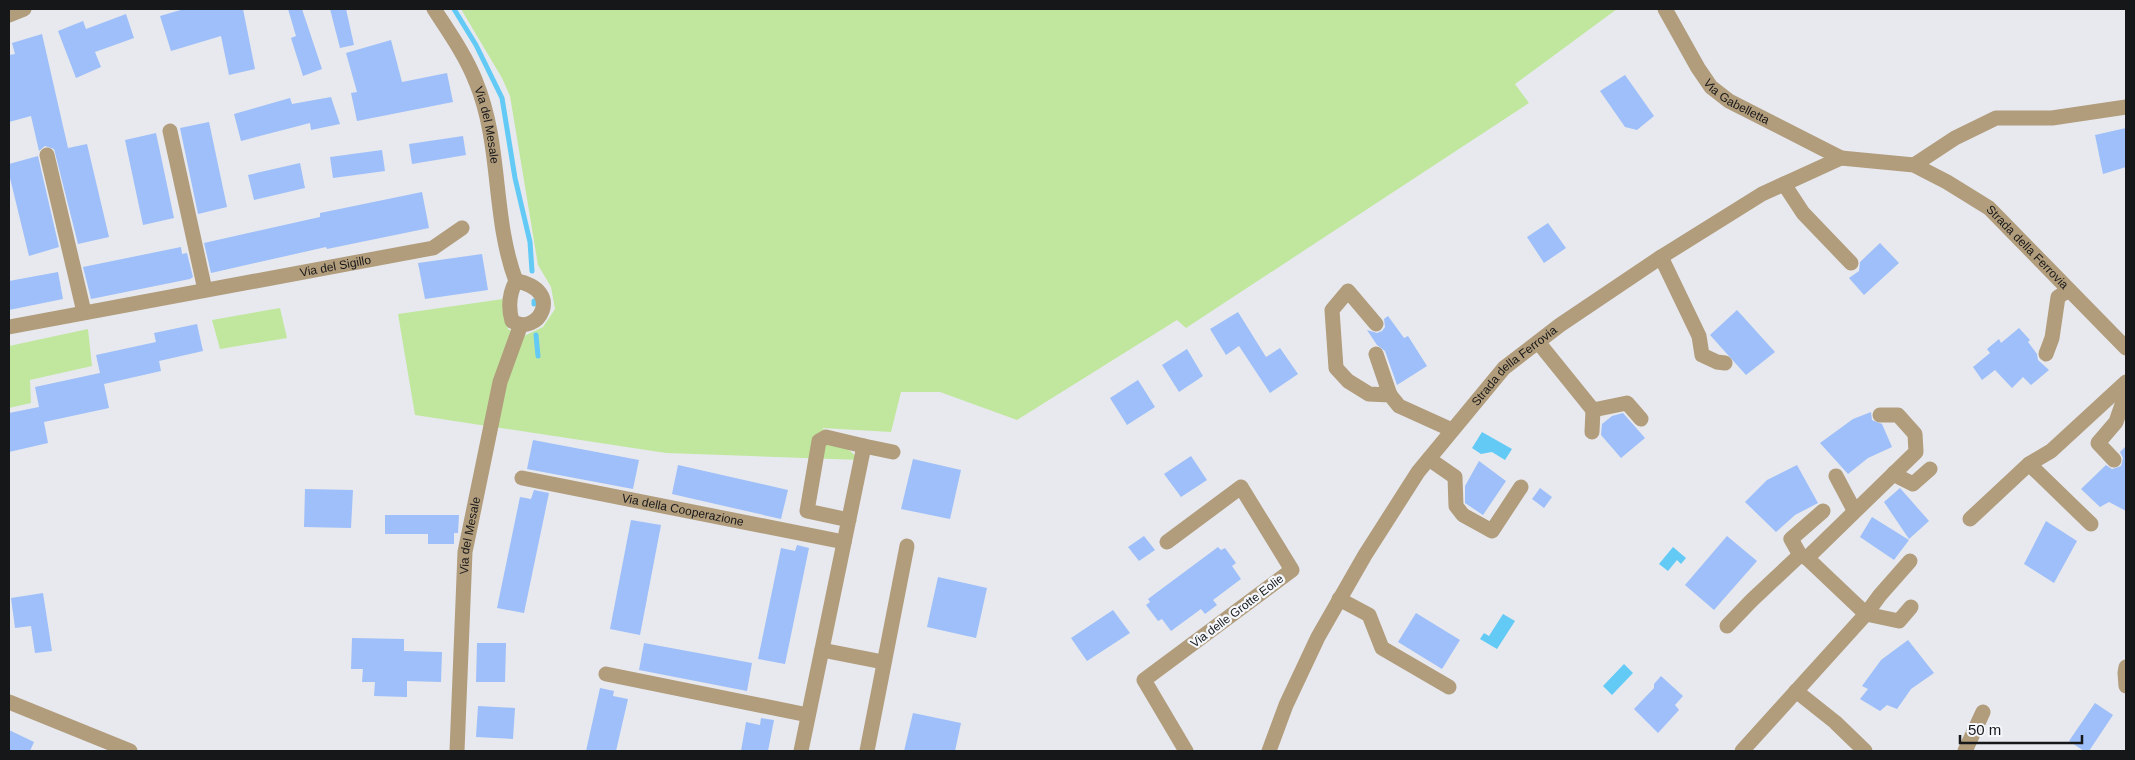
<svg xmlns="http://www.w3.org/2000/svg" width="2135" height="760" font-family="Arial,sans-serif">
	<rect width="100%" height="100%" fill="#e7e9ee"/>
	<g fill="#c1e79f">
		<path d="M 461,9 L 1617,9 L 1515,84 L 1529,103 L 1186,328 L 1177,320 L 1017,420 L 940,392 L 901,392 L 891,432 L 822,428 L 861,460 L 666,453 L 415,415 L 398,314 L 503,299 L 508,329 L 524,336 L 543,327 L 555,309 L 551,287 L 538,265 L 510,96 L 502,78 Z"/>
		<path d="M 280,308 L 287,338 L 220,349 L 212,320 Z"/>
		<path d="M 88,329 L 92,366 L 30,380 L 31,403 L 9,408 L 9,346 Z"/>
	</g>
	<g fill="#63caf6">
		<path d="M 1482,432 L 1512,449 L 1505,460 L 1492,452 L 1481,454 L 1472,448 Z"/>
		<path d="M 1673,547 L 1686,558 L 1681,564 L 1677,560 L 1668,571 L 1659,564 Z"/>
		<path d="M 1503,614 L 1515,621 L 1497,649 L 1480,639 L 1484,633 L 1489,636 Z"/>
		<path d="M 1624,664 L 1633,673 L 1612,695 L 1603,686 Z"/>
	</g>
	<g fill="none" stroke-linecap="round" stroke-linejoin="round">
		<g stroke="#63caf6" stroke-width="5">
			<path d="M 454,9 L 476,45 L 502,98 L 515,178 L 530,242 L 532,271"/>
			<path d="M 534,301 L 534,304"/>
			<path d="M 536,335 L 538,356"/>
		</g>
	</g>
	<g fill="#9ebff9">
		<path d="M 184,9 L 243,9 L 255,69 L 229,75 L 221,36 L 171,51 L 160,16 Z"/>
		<path d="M 288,9 L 302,9 L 322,69 L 303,76 L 291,38 L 296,36 Z"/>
		<path d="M 330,9 L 346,9 L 354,45 L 340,48 Z"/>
		<path d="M 126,14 L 134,38 L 95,52 L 101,67 L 76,78 L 58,31 L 83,21 L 86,29 Z"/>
		<path d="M 42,34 L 68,148 L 87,144 L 109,237 L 78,244 L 54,149 L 45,146 L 39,151 L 31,116 L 9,122 L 9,55 L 15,54 L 12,43 Z"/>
		<path d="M 391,40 L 402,82 L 447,73 L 453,102 L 357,121 L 351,93 L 357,92 L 346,53 Z"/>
		<path d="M 1625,75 L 1654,116 L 1637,130 L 1625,127 L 1600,91 Z"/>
		<path d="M 331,97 L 340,124 L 311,130 L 310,123 L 241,141 L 234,114 L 290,98 L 292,104 Z"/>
		<path d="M 209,122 L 227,207 L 198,214 L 180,128 Z"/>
		<path d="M 2126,128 L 2126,167 L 2103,174 L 2095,135 Z"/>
		<path d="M 156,133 L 174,218 L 143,225 L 125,140 Z"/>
		<path d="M 463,136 L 466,155 L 412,164 L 409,144 Z"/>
		<path d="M 382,150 L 385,171 L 333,178 L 330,157 Z"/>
		<path d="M 38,156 L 59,247 L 29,256 L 9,174 L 9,164 Z"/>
		<path d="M 300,163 L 305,188 L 254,200 L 248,175 Z"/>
		<path d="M 422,192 L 429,228 L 327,249 L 326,247 L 211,273 L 204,243 L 320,217 L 320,213 Z"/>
		<path d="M 1548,223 L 1566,248 L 1544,263 L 1527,237 Z"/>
		<path d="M 1880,243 L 1899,263 L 1864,295 L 1849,278 L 1859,271 L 1860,262 Z"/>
		<path d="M 181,247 L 182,254 L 187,253 L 193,277 L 190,279 L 91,299 L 83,267 Z"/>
		<path d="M 482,254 L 488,290 L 425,299 L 418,263 Z"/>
		<path d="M 58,272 L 63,299 L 9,310 L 9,281 Z"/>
		<path d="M 1737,310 L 1775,352 L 1746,375 L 1710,335 Z"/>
		<path d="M 1238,312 L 1266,357 L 1280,348 L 1298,374 L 1270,393 L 1239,346 L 1226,355 L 1210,329 Z"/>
		<path d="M 1388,316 L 1404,338 L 1408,336 L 1427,366 L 1397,385 L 1385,351 L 1377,345 L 1367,330 L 1377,333 L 1382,331 L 1385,327 L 1384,319 Z"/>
		<path d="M 197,324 L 203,351 L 159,361 L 161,371 L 104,384 L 109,408 L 44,422 L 48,443 L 9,452 L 9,413 L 39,407 L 35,387 L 100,373 L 96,355 L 156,342 L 154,333 Z"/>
		<path d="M 2019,328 L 2030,340 L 2028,342 L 2037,354 L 2038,360 L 2049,370 L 2031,385 L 2023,377 L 2012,388 L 1995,370 L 1982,380 L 1973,367 L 1990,353 L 1987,349 L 1999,339 L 2001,343 Z"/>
		<path d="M 1187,349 L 1203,376 L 1179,392 L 1162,365 Z"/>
		<path d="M 1138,380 L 1155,407 L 1127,425 L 1110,398 Z"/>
		<path d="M 1871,412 L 1872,420 L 1882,424 L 1892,447 L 1868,458 L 1848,474 L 1820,443 L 1853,419 Z"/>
		<path d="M 1623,413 L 1645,438 L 1621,458 L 1601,435 L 1602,424 L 1612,416 Z"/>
		<path d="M 533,440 L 639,460 L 633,489 L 527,469 Z"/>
		<path d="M 2126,446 L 2126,511 L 2109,502 L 2100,507 L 2081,489 L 2106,465 L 2112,469 L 2121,466 L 2123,458 L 2120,452 Z"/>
		<path d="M 1191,456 L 1207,480 L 1181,497 L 1164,474 Z"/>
		<path d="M 913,459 L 961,470 L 950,519 L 901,509 Z"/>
		<path d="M 1479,461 L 1506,481 L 1483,515 L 1465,503 L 1465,486 Z"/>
		<path d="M 678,465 L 788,490 L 781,519 L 672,494 Z"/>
		<path d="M 1797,465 L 1818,503 L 1795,515 L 1776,532 L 1745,502 L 1767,480 Z"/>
		<path d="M 1540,488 L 1552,497 L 1544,508 L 1532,499 Z"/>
		<path d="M 1900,488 L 1929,521 L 1909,539 L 1884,502 Z"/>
		<path d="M 305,489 L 353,490 L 351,528 L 304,527 Z"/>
		<path d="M 534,490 L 549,493 L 524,613 L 497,608 L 520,497 L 531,499 Z"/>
		<path d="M 385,515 L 459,515 L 458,533 L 454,533 L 454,544 L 428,544 L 428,534 L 385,534 Z"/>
		<path d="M 1872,517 L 1909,540 L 1894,560 L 1860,537 Z"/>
		<path d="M 631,520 L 661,525 L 640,635 L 610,629 Z"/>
		<path d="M 2046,521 L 2077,541 L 2054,583 L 2024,564 Z"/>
		<path d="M 1144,536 L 1155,550 L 1139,561 L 1128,547 Z"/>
		<path d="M 1727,536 L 1757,561 L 1714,610 L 1685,585 Z"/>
		<path d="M 797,545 L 809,548 L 785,664 L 758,659 L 781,548 L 795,551 Z"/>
		<path d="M 1218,547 L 1221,550 L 1225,548 L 1236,563 L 1232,566 L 1241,579 L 1213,600 L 1217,605 L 1205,614 L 1201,609 L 1171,631 L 1162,619 L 1158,621 L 1146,605 L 1150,602 L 1148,599 Z"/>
		<path d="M 938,577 L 987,588 L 976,638 L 927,627 Z"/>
		<path d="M 43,593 L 52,651 L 35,653 L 31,626 L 15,628 L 11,598 Z"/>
		<path d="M 1113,610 L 1130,633 L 1087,661 L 1071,638 Z"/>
		<path d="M 1416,613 L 1460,640 L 1442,669 L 1398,642 Z"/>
		<path d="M 352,638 L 404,639 L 404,651 L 442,652 L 441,682 L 407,681 L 407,697 L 374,696 L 375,682 L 362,682 L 363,669 L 351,669 Z"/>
		<path d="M 1908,640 L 1934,673 L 1911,689 L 1897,709 L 1887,705 L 1880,711 L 1860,699 L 1868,689 L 1862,686 L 1881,660 Z"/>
		<path d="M 477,643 L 506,643 L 505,682 L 476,682 Z"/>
		<path d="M 644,643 L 752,663 L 747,691 L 639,670 Z"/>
		<path d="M 1661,676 L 1683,696 L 1675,705 L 1679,710 L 1658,733 L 1634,709 L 1654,688 L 1654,684 Z"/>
		<path d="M 600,688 L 614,691 L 613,696 L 628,699 L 616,751 L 586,751 Z"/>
		<path d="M 2095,703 L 2113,715 L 2089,751 L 2084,751 L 2069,741 Z"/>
		<path d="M 478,706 L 515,708 L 513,739 L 476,737 Z"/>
		<path d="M 913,713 L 961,723 L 955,751 L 904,751 Z"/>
		<path d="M 761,718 L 774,720 L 768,751 L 741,751 L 746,722 L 760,725 Z"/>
		<path d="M 9,730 L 34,742 L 30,751 L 9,751 Z"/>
	</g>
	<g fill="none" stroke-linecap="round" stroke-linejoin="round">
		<g stroke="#b19c7c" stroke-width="15">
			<path id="s1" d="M 434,9 C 449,32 466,56 476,82 C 502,145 492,218 516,281 C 509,294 508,307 512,321 C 537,338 566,290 516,281"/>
			<path id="s2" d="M 1665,9 L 1698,68 L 1711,87 L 1729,101 L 1841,158"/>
			<path d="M 9,15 L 24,9"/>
			<path d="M 170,131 L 205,290"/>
			<path d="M 47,155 L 84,312"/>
			<path d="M 1914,165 L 1955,138 L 1996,118 L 2052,118 L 2126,107"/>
			<path d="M 1784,184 L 1803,213 L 1851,263"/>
			<path d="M 1661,257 L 1699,336 L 1702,355 L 1717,362 L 1725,363"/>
			<path d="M 1376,324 L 1348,291 L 1332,310 L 1336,368 L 1348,381 L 1369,394 L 1390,395 L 1399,406 L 1452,430"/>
			<path id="s3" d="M 9,327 L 433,248 L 462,228"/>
			<path d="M 1538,342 L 1593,410 L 1627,403 L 1641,419"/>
			<path d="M 1376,354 L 1390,395"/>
			<path d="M 2046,354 L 2052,338 L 2058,297 L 2069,290"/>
			<path d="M 1592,432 L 1593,410"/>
			<path d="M 864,446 L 893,452"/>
			<path d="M 1429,459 L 1455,477 L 1456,506 L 1463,515 L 1492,531 L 1521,487"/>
			<path d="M 2114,460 L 2098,443 L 2116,422 L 2126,393"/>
			<path d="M 1894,473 L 1899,477 L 1913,484 L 1930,469"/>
			<path d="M 1836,476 L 1854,510"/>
			<path id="s4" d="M 522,478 L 844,542"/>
			<path d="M 1970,519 L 2029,464"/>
			<path d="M 2091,524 L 2029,464 L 2051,451 L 2126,382"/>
			<path d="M 1167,542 L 1241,487 L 1292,570 L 1144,680 L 1186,751"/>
			<path d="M 1800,555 L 1791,539 L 1823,511"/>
			<path d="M 1910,561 L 1880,595 L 1866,614 L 1899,621 L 1911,607"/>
			<path d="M 1339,599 L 1369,615 L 1382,648 L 1449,687"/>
			<path d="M 1727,626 L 1752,600 L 1800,555 L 1807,558"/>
			<path d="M 822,650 L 883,662"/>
			<path d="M 2126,667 L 2125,673 L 2126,686"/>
			<path d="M 606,674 L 808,715"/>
			<path d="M 1796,691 L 1835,722 L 1865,751"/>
			<path d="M 9,702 L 130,751"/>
			<path id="s5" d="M 457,751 L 465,552 L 500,382 L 520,327"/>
			<path d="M 801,751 C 822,649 843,548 864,446 L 826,437 L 819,441 L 807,511 L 849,520"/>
			<path d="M 867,751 L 907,546"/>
			<path id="s6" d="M 1269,751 L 1286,705 L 1318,637 L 1365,555 L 1418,472 L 1504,368 L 1560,325 L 1661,257 L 1762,194 L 1841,158 L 1914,165 L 1947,182 L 1989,208 L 2126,348"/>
			<path d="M 1742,751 L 1866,614 L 1807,558 L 1916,452 L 1915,434 L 1898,415 L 1880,415"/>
			<path d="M 1965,751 L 1983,712"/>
		</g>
	</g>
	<g text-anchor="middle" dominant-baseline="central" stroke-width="4.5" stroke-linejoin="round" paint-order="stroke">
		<g font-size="12" fill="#161718" stroke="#f4f7fb">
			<text stroke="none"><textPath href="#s2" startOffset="120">Via Gabelletta</textPath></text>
			<text stroke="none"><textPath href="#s1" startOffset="129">Via del Mesale</textPath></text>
			<text stroke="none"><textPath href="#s6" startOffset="1065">Strada della Ferrovia</textPath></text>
			<text stroke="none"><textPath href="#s3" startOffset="332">Via del Sigillo</textPath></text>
			<text stroke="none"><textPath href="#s6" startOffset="461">Strada della Ferrovia</textPath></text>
			<text stroke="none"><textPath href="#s4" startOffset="164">Via della Cooperazione</textPath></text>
			<text stroke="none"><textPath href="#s5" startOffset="216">Via del Mesale</textPath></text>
			<text transform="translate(1237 611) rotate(-37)">Via delle Grotte Eolie</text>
		</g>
	</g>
	<rect width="2135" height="760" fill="none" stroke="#161718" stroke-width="20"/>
	<path d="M1960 735v8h122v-8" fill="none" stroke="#161718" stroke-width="2.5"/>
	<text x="1968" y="735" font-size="15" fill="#161718" stroke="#f4f7fb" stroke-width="4" paint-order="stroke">50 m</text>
</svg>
